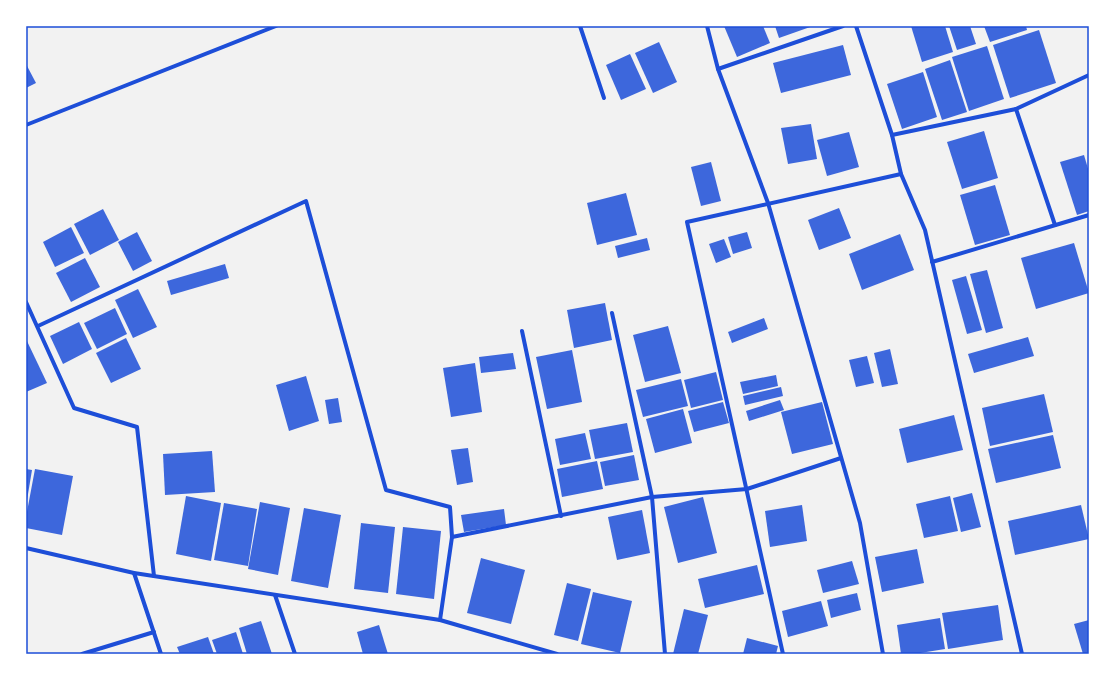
<svg xmlns="http://www.w3.org/2000/svg" width="1115" height="680" font-family="'PT Sans Narrow',sans-serif">
	<rect width="100%" height="100%" fill="#f2f2f2"/>
	<g fill="#3d67dc">
		<path d="M 724,26 L 763,26 L 770,43 L 737,57 Z"/>
		<path d="M 775,26 L 813,26 L 779,38 Z"/>
		<path d="M 911,26 L 945,26 L 953,52 L 922,62 Z"/>
		<path d="M 949,26 L 970,26 L 976,44 L 957,50 Z"/>
		<path d="M 984,26 L 1026,26 L 1027,30 L 990,42 Z"/>
		<path d="M 1039,30 L 1056,83 L 1010,98 L 993,45 Z"/>
		<path d="M 659,42 L 677,82 L 653,93 L 635,53 Z"/>
		<path d="M 843,45 L 851,75 L 781,93 L 773,63 Z"/>
		<path d="M 987,46 L 1004,99 L 969,111 L 952,57 Z"/>
		<path d="M 630,54 L 646,89 L 621,100 L 606,65 Z"/>
		<path d="M 950,60 L 967,112 L 942,120 L 925,69 Z"/>
		<path d="M 26,64 L 36,83 L 26,88 Z"/>
		<path d="M 923,72 L 937,117 L 902,129 L 887,84 Z"/>
		<path d="M 811,124 L 817,159 L 788,164 L 781,128 Z"/>
		<path d="M 984,131 L 998,178 L 962,189 L 947,142 Z"/>
		<path d="M 849,132 L 859,167 L 827,176 L 817,140 Z"/>
		<path d="M 1084,155 L 1089,172 L 1089,211 L 1077,215 L 1060,162 Z"/>
		<path d="M 711,162 L 721,201 L 701,206 L 691,167 Z"/>
		<path d="M 995,185 L 1010,235 L 975,245 L 960,195 Z"/>
		<path d="M 626,193 L 637,235 L 597,245 L 587,203 Z"/>
		<path d="M 839,208 L 851,238 L 819,250 L 808,220 Z"/>
		<path d="M 103,209 L 119,240 L 90,255 L 74,224 Z"/>
		<path d="M 71,227 L 84,253 L 55,267 L 43,242 Z"/>
		<path d="M 137,232 L 152,261 L 133,271 L 118,242 Z"/>
		<path d="M 747,232 L 752,248 L 733,254 L 728,237 Z"/>
		<path d="M 900,234 L 914,270 L 862,290 L 849,254 Z"/>
		<path d="M 647,238 L 650,250 L 618,258 L 615,246 Z"/>
		<path d="M 724,239 L 731,257 L 716,263 L 709,244 Z"/>
		<path d="M 1074,243 L 1089,293 L 1036,309 L 1021,258 Z"/>
		<path d="M 85,258 L 100,287 L 71,302 L 56,273 Z"/>
		<path d="M 225,264 L 229,278 L 171,295 L 167,281 Z"/>
		<path d="M 987,270 L 1003,328 L 986,333 L 970,274 Z"/>
		<path d="M 966,276 L 982,330 L 967,334 L 952,280 Z"/>
		<path d="M 138,289 L 157,327 L 133,338 L 115,300 Z"/>
		<path d="M 605,303 L 612,340 L 574,348 L 567,310 Z"/>
		<path d="M 115,308 L 127,334 L 97,349 L 84,323 Z"/>
		<path d="M 764,318 L 768,329 L 732,343 L 728,332 Z"/>
		<path d="M 79,322 L 92,349 L 63,364 L 50,336 Z"/>
		<path d="M 668,326 L 681,373 L 645,382 L 633,335 Z"/>
		<path d="M 1028,337 L 1034,356 L 974,373 L 968,354 Z"/>
		<path d="M 126,338 L 141,369 L 111,383 L 96,353 Z"/>
		<path d="M 26,339 L 47,383 L 26,392 Z"/>
		<path d="M 890,349 L 898,384 L 882,387 L 874,353 Z"/>
		<path d="M 572,350 L 582,402 L 547,409 L 536,357 Z"/>
		<path d="M 513,353 L 516,369 L 481,373 L 479,357 Z"/>
		<path d="M 867,356 L 874,383 L 856,387 L 849,360 Z"/>
		<path d="M 475,363 L 482,412 L 451,417 L 443,368 Z"/>
		<path d="M 716,372 L 723,400 L 691,408 L 684,380 Z"/>
		<path d="M 776,375 L 778,386 L 743,394 L 740,382 Z"/>
		<path d="M 306,376 L 319,421 L 289,431 L 276,385 Z"/>
		<path d="M 681,379 L 688,406 L 643,417 L 636,390 Z"/>
		<path d="M 781,387 L 783,396 L 745,405 L 743,396 Z"/>
		<path d="M 1044,394 L 1053,432 L 990,446 L 982,408 Z"/>
		<path d="M 338,398 L 342,422 L 329,424 L 325,400 Z"/>
		<path d="M 780,400 L 784,410 L 749,421 L 746,411 Z"/>
		<path d="M 723,402 L 729,423 L 694,432 L 688,411 Z"/>
		<path d="M 822,402 L 833,444 L 792,454 L 781,412 Z"/>
		<path d="M 683,409 L 692,443 L 655,453 L 646,419 Z"/>
		<path d="M 954,415 L 963,450 L 907,463 L 899,429 Z"/>
		<path d="M 627,423 L 633,452 L 595,459 L 589,430 Z"/>
		<path d="M 585,433 L 591,459 L 560,465 L 555,439 Z"/>
		<path d="M 1053,435 L 1061,468 L 996,483 L 988,449 Z"/>
		<path d="M 468,448 L 473,482 L 457,485 L 451,450 Z"/>
		<path d="M 212,451 L 215,492 L 165,495 L 163,454 Z"/>
		<path d="M 634,455 L 639,480 L 605,486 L 600,462 Z"/>
		<path d="M 597,461 L 603,489 L 562,497 L 557,469 Z"/>
		<path d="M 26,469 L 32,470 L 27,500 L 26,500 Z"/>
		<path d="M 35,469 L 73,476 L 62,535 L 26,528 L 26,517 Z"/>
		<path d="M 972,493 L 981,527 L 961,532 L 953,498 Z"/>
		<path d="M 186,496 L 221,503 L 211,561 L 176,554 Z"/>
		<path d="M 950,496 L 958,531 L 924,538 L 916,504 Z"/>
		<path d="M 703,497 L 717,553 L 678,563 L 664,507 Z"/>
		<path d="M 260,502 L 290,508 L 278,575 L 248,569 Z"/>
		<path d="M 224,503 L 257,509 L 248,566 L 214,560 Z"/>
		<path d="M 802,505 L 807,541 L 770,547 L 765,511 Z"/>
		<path d="M 1081,505 L 1089,539 L 1015,555 L 1008,521 Z"/>
		<path d="M 304,508 L 341,515 L 328,588 L 291,581 Z"/>
		<path d="M 504,509 L 506,525 L 464,532 L 461,515 Z"/>
		<path d="M 642,510 L 650,553 L 617,560 L 608,517 Z"/>
		<path d="M 361,523 L 395,527 L 388,593 L 354,589 Z"/>
		<path d="M 403,527 L 441,531 L 434,599 L 396,594 Z"/>
		<path d="M 917,549 L 924,583 L 882,592 L 875,557 Z"/>
		<path d="M 481,558 L 525,570 L 511,624 L 467,613 Z"/>
		<path d="M 852,561 L 859,584 L 823,593 L 817,570 Z"/>
		<path d="M 757,565 L 764,594 L 705,608 L 698,579 Z"/>
		<path d="M 567,583 L 591,589 L 578,641 L 554,635 Z"/>
		<path d="M 593,592 L 632,601 L 620,653 L 581,644 Z"/>
		<path d="M 857,593 L 861,610 L 831,618 L 827,600 Z"/>
		<path d="M 821,601 L 828,626 L 788,637 L 782,611 Z"/>
		<path d="M 998,605 L 1003,640 L 948,649 L 942,613 Z"/>
		<path d="M 684,609 L 708,615 L 698,654 L 673,654 Z"/>
		<path d="M 940,618 L 945,649 L 914,654 L 901,654 L 897,625 Z"/>
		<path d="M 1089,620 L 1089,654 L 1083,654 L 1074,624 Z"/>
		<path d="M 261,621 L 272,654 L 247,654 L 239,628 Z"/>
		<path d="M 379,625 L 388,654 L 363,654 L 357,632 Z"/>
		<path d="M 236,632 L 243,654 L 217,654 L 212,640 Z"/>
		<path d="M 208,637 L 214,654 L 180,654 L 177,647 Z"/>
		<path d="M 747,638 L 778,646 L 776,654 L 743,654 Z"/>
	</g>
	<g fill="none" stroke-linecap="round" stroke-linejoin="round">
		<g stroke="#1d4ed8" stroke-width="4">
			<path d="M 580,26 L 604,98"/>
			<path d="M 707,26 L 718,69 L 768,203 L 860,523 L 883,654"/>
			<path d="M 856,26 L 892,135 L 901,174 L 925,230 L 1022,654"/>
			<path d="M 718,69 L 843,26"/>
			<path d="M 1016,109 L 1055,225"/>
			<path d="M 26,125 L 276,26"/>
			<path d="M 892,135 L 1016,109 L 1089,75"/>
			<path d="M 932,262 L 1089,215"/>
			<path d="M 26,302 L 74,408 L 137,427 L 154,576"/>
			<path d="M 612,313 L 652,497 L 665,654"/>
			<path d="M 38,326 L 306,201 L 386,490 L 450,507 L 452,537"/>
			<path d="M 522,331 L 561,516"/>
			<path d="M 26,548 L 134,573 L 440,620 L 557,654"/>
			<path d="M 134,573 L 161,654"/>
			<path d="M 275,595 L 295,654"/>
			<path d="M 440,620 L 452,537 L 652,497 L 747,489 L 841,458"/>
			<path d="M 82,654 L 154,632"/>
			<path d="M 783,654 L 687,222 L 901,174"/>
		</g>
	</g>
	<rect width="1115" height="680" fill="none" stroke="#ffffff" stroke-width="54"/>
	<rect x="27" y="27" width="1061" height="626" fill="none" stroke="#1d4ed8" stroke-width="1.5"/>
</svg>
